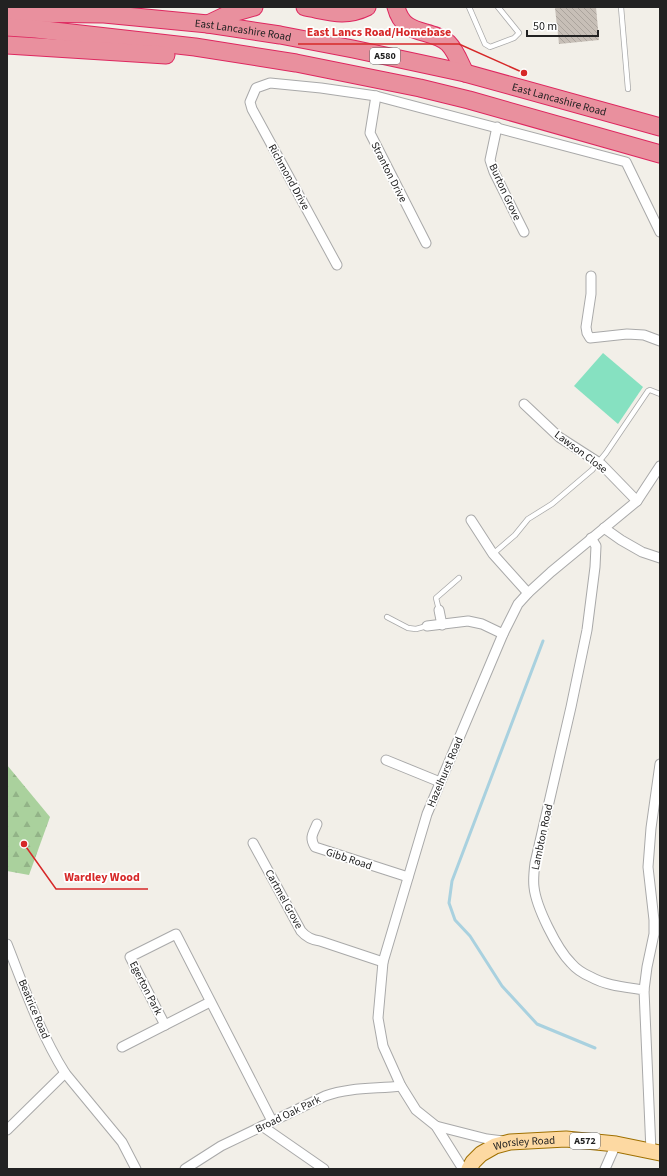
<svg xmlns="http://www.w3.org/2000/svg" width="667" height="1176" font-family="'Source Sans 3',sans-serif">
	<defs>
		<pattern id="forest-firs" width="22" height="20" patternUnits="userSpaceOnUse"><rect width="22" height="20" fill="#aad19d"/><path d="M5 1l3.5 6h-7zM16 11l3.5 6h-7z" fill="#92b387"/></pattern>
		<pattern id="building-back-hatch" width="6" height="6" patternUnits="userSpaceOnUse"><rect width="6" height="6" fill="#c7bfb7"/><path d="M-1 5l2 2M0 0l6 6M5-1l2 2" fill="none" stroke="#aba49d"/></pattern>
	</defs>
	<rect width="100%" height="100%" fill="#f2efe8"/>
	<path fill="url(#forest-firs)" d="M 7,765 L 50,817 L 29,875 L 7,871 Z"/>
	<path fill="#86e1c1" d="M 603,353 L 643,387 L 618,424 L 574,386 Z"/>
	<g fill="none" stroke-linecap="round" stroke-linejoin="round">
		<path stroke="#a9d1df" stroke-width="3" d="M 543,641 L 452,881 L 449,903 L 455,920 L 470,936 L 502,986 L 537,1024 L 595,1048"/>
	</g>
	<path fill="url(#building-back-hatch)" d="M 563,7 L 596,7 L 599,40 L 559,44 L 555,8 Z"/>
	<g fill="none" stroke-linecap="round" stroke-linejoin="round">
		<defs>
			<g id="lane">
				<path d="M 469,7 L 485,44 L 490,47 L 514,38 L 519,33 L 498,7"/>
				<path d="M 621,7 L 628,89"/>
				<path d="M 493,554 L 515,535 L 528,519 L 552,504 L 592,470 L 606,453 L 648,391 L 650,390 L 660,394"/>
				<path d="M 439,610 L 436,598 L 459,578"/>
				<path d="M 387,617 L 408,628 L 416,629 L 427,626"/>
			</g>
			<g id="street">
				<path d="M 376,96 L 370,133 L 426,243"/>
				<path d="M 497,127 L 490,160 L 494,172 L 524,232"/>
				<path d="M 337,265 L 252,109 L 250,102 L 256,88 L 270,83 L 321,88 L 376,96 L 626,162 L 660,232"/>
				<path d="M 591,276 L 591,294 L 586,327 L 587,333 L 590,338 L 627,334 L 644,335 L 660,341"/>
				<path d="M 524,404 L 559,437 L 601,464 L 637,501"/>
				<path d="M 471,520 L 493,554 L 528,593"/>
				<path d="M 604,528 L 621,540 L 642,552 L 660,558"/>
				<path d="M 591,538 L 596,546 L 595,567 L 587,630 L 571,707 L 535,863 C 534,871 533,879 534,887 C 536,907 557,949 571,963 C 576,969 584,974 591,977 C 607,986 626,987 644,990 L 651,1151"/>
				<path d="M 439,610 L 442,625"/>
				<path d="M 427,626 L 468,621 L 482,624 L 503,634"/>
				<path d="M 386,760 L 440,782"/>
				<path d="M 317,824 C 313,834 309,837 315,847 L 408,877"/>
				<path d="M 253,843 L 301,931 C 306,937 312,940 320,941 L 383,962"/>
				<path d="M 7,944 C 24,987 40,1033 65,1073 L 122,1142 L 136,1169"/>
				<path d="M 644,990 L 647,967 L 654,934 L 654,920 L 648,867 L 651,828 L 660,764"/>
				<path d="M 165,1025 L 130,957 L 176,934 L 272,1121"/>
				<path d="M 122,1047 L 210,1002"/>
				<path d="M 262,1126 L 324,1169"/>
				<path d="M 436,1126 L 487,1139 L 503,1141"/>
				<path d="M 7,1130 L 65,1073"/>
				<path d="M 185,1169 L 221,1146 L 325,1096 C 350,1087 376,1089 401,1086"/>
				<path d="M 463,1169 L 436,1126 L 416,1110 L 401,1086 L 383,1046 L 378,1018 L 383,962 L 427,814 L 503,634 L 518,604 L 528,593 L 551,572 L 637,501 L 660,466"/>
				<path d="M 605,1169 L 616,1144"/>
			</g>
			<g id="primary">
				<path id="s1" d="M 469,1169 L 473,1162 L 481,1154 L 495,1146 L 510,1142 L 566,1139 L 616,1144 L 660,1153"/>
			</g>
			<g id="highway">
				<path d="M 305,7 C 328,11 345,18 367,7"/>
				<path d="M 396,7 C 404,38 429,27 448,43 C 456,51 460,63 465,73"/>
				<path id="s2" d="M 7,13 L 104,14 L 208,24 L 280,35 L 353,49 L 465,73 L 660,127"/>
				<path d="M 208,24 L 229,14 L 254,7"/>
				<path d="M 7,27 L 36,29 L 195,47 L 296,63 L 420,88 L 469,100 L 660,154"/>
				<path d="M 7,45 L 166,55"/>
			</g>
		</defs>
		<use href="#lane" stroke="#a9a9a9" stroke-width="6"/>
		<use href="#street" stroke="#a9a9a9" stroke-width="11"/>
		<use href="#primary" stroke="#9f7000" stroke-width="17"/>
		<use href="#highway" stroke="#de275f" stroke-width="19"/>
		<use href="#lane" stroke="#fff" stroke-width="4.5"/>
		<use href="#street" stroke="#fff" stroke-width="9"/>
		<use href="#primary" stroke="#fdd9a2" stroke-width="15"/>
		<use href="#highway" stroke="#e9909e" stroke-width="17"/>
	</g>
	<g text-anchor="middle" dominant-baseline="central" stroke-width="3.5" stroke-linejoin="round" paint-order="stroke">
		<g fill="#fff" stroke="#646464" stroke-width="1">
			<rect x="370" y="48" width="30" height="16" rx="3"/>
			<rect x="570" y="1133" width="30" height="16" rx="3"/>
		</g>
		<g font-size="10" font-weight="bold" fill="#222">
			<text x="385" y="56">A580</text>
			<text x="585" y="1141">A572</text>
		</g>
		<g font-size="11" fill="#222" stroke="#fff">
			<text stroke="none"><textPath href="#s2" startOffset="237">East Lancashire Road</textPath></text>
			<text stroke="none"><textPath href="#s2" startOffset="561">East Lancashire Road</textPath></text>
			<text transform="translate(389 172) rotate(63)">Stranton Drive</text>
			<text transform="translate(289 177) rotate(61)">Richmond Drive</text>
			<text transform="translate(505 192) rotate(65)">Burton Grove</text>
			<text transform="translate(581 452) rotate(37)">Lawson Close</text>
			<text transform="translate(445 772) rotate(-67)">Hazelhurst Road</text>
			<text transform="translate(542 837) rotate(-78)">Lambton Road</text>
			<text transform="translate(349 859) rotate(18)">Gibb Road</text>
			<text transform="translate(284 899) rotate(61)">Cartmel Grove</text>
			<text transform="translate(146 988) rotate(63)">Egerton Park</text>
			<text transform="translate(34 1009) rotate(67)">Beatrice Road</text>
			<text transform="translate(288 1114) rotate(-26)">Broad Oak Park</text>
			<text stroke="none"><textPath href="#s1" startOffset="65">Worsley Road</textPath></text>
		</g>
	</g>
	<path fill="none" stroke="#d62828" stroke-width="1.5" d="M524 73L459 44H298M24 844L56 889H148"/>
	<g fill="#d62828" stroke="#fff" stroke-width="1.5">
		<circle cx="524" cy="73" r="4"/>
		<circle cx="24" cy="844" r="4"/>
	</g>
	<g font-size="12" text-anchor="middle" font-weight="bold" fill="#d62828" stroke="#fff" stroke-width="3.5" stroke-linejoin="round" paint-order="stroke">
		<text x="379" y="36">East Lancs Road/Homebase</text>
		<text x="102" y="881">Wardley Wood</text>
	</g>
	<rect width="667" height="1176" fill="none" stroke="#222222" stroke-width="16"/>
	<path d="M527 30v6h71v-6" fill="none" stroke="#222222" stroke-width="2"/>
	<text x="533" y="30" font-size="12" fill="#222222" stroke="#ffffff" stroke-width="3" paint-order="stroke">50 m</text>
</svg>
